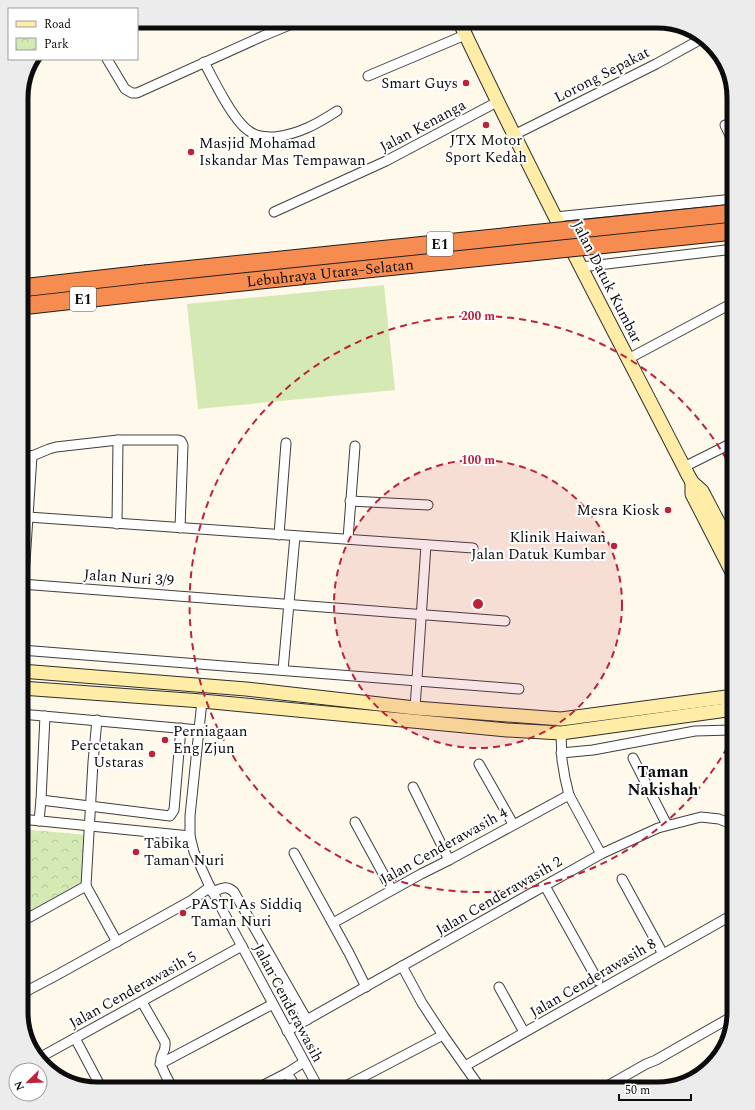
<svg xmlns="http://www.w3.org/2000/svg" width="755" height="1110" font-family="Spectral,serif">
	<defs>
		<pattern id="park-crowns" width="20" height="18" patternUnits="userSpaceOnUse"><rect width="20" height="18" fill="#d5e9b4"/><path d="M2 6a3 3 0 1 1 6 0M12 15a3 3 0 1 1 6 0" fill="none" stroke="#b6c79a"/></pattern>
	</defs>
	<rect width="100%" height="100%" fill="#fff9eb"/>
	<path fill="#d5e9b4" d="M 384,285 L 395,390 L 198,409 L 187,304 Z"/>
	<path fill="url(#park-crowns)" d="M 21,829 L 87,835 L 84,881 L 21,919 Z"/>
	<path fill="#e6f0c6" d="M 89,1078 L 94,1089 L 76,1084 Z"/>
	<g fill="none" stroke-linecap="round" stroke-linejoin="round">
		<defs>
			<g id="street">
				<path d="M 107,59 L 125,89 L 132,93 L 137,93 L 263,36 L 299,21"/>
				<path d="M 204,62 C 214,81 233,120 249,131 C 257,137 265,137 275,137 C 299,134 317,124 337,111"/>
				<path d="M 368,76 L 465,35"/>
				<path d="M 725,125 L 734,144"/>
				<path d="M 514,135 L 656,64 L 703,38"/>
				<path d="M 274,212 L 386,161 L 497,102"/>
				<path d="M 555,217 L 734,199"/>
				<path d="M 581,267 L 734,249"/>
				<path d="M 628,359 L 727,306"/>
				<path d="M 21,455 L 32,456 L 49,449 L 56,447 L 118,440 L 178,440 L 181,441 L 183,445 L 180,528"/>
				<path d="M 684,467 L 734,442"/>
				<path d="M 350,501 L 428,505"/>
				<path d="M 28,517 L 473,548"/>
				<path d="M 117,524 L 118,440"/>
				<path d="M 279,535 L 286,443"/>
				<path d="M 348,539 L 355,446"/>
				<path d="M 21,584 L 505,621"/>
				<path d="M 21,623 L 32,456"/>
				<path d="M 21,650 L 519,689"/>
				<path d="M 283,670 L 295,536"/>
				<path d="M 202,701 L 190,816 L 190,836 L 194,852 L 210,887 L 319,1089"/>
				<path d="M 415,708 L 426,545"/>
				<path d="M 21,714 L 199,730"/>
				<path d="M 561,733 L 562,760 L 565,778 L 569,795 L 601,854"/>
				<path d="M 561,753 L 593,750 L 695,731 L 732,730 L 734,730"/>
				<path d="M 633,758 L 667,825"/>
				<path d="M 479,764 L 513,824"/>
				<path d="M 413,787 L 449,860"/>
				<path d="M 41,800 L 170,816 L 174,810 L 181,728"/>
				<path d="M 21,819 L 190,836"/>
				<path d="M 39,821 L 41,800 L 45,716"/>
				<path d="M 355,822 L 392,890"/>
				<path d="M 294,853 L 349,953 L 366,987"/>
				<path d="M 622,879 L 663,954"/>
				<path d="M 86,886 L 93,762 L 97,720"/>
				<path d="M 86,886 L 117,942"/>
				<path d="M 545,886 L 598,981"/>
				<path d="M 212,892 C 221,889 226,884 234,892 L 307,1020"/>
				<path d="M 21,922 L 86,886"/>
				<path d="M 333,923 L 421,874 L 449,860 L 569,795"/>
				<path d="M 402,966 L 422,1003 L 443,1035 L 481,1089"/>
				<path d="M 499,987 L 524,1032"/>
				<path d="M 21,994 L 57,975 L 192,900 L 210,887"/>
				<path d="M 142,1002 L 165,1042 C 166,1052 163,1050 161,1058 C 159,1066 169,1081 173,1089"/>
				<path d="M 287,1031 L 601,854 L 658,828 L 701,817 L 719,819 L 734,825"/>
				<path d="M 75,1038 L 102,1089"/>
				<path d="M 39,1058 L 242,946"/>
				<path d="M 160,1064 L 273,1004"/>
				<path d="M 465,1066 L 734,914"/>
				<path d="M 287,1073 L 297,1089"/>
				<path d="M 256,1089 L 287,1073 L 304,1062"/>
				<path d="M 340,1089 L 443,1035"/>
				<path d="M 602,1089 L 646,1064 L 656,1060 L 733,1016"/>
			</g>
			<g id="secondary">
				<path d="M 459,21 C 531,174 610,323 687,473 L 692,482 L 702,491 L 734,552"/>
				<path d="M 692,482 L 692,494 L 734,576"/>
				<path d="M 21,671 L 246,689 L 415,708 L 561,719 L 734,696"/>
				<path d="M 21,688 L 202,701 L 507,730 L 561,733 L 734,709"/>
			</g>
			<g id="highway">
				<path d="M 21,288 L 145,274"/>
				<path d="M 21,306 L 146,292"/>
			</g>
		</defs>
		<use href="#street" stroke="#3f3f3f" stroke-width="11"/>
		<use href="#secondary" stroke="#2e2e2e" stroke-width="15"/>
		<use href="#highway" stroke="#1d1d1d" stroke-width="19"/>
		<use href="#street" stroke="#fff" stroke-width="9"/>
		<use href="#secondary" stroke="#ffeca6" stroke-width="13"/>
		<use href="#highway" stroke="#f78c51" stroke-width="17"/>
		<defs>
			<g id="highway-bridge">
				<path d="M 145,274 L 734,213"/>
				<path id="s1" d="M 146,292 L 734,231"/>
			</g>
		</defs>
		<use href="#highway-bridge" stroke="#1d1d1d" stroke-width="19" stroke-linecap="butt"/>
		<use href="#highway-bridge" stroke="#f78c51" stroke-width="17"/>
	</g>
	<circle cx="478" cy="604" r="144" fill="#bd2239" fill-opacity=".12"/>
	<g fill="none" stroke="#bd2239" stroke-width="2" stroke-dasharray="7 5">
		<circle cx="478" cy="604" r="144"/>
		<path d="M733 737A288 288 0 1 1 733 471"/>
	</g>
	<g fill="#bd2239" stroke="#fff" stroke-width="1.5">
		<circle cx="466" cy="83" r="4"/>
		<circle cx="486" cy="125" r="4"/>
		<circle cx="191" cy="152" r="4"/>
		<circle cx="668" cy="510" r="4"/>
		<circle cx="614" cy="546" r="4"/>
		<circle cx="165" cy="740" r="4"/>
		<circle cx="152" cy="754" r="4"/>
		<circle cx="136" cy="852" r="4"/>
		<circle cx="183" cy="913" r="4"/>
	</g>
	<g text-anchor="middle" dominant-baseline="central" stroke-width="4" stroke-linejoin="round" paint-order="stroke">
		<g fill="#fff" stroke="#555" stroke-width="1">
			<rect x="427" y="232" width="26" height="24" rx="3"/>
			<rect x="70" y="287" width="26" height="24" rx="3"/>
		</g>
		<g font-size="14" font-weight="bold" fill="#0c0c0c">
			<text x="440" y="244">E1</text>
			<text x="83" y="299">E1</text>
		</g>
		<g font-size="15" fill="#0c0c0c" stroke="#fff">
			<text transform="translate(602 75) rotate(-27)">Lorong Sepakat</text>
			<text transform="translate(423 126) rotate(-28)">Jalan Kenanga</text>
			<text stroke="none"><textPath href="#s1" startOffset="185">Lebuhraya Utara–Selatan</textPath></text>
			<text transform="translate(607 282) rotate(63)">Jalan Datuk Kumbar</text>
			<text transform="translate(129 578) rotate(4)">Jalan Nuri 3/9</text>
			<text transform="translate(444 846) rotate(-29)">Jalan Cenderawasih 4</text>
			<text transform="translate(499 896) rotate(-30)">Jalan Cenderawasih 2</text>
			<text transform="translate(593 978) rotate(-30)">Jalan Cenderawasih 8</text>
			<text transform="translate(133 990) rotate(-29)">Jalan Cenderawasih 5</text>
			<text transform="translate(288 1003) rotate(62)">Jalan Cenderawasih</text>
		</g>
		<g font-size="15" fill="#0c0c0c" stroke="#fff" text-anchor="end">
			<text x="458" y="83">Smart Guys</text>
			<text x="486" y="140" text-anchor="middle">JTX Motor<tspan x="486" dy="17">Sport Kedah</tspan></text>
			<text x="199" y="143" text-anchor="start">Masjid Mohamad<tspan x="199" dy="17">Iskandar Mas Tempawan</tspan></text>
			<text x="660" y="510">Mesra Kiosk</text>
			<text x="606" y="537">Klinik Haiwan<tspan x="606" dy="17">Jalan Datuk Kumbar</tspan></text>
			<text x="173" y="731" text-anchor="start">Perniagaan<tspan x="173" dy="17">Eng Zjun</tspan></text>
			<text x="144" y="745">Percetakan<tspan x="144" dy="17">Ustaras</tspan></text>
			<text x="144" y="843" text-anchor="start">Tabika<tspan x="144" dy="17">Taman Nuri</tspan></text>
			<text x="191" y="904" text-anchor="start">PASTI As Siddiq<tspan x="191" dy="17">Taman Nuri</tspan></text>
		</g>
		<g font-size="16" font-weight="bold" fill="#0c0c0c" stroke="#fff">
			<text x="663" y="772">Taman<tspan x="663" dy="18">Nakishah</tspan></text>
		</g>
	</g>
	<path d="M0 0H755V1110H0ZM98 28H657A70 70 0 0 1 727 98V1012A70 70 0 0 1 657 1082H98A70 70 0 0 1 28 1012V98A70 70 0 0 1 98 28Z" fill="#ececec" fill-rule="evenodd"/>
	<path fill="none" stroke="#0c0c0c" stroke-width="5" d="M98 28H657A70 70 0 0 1 727 98V1012A70 70 0 0 1 657 1082H98A70 70 0 0 1 28 1012V98A70 70 0 0 1 98 28Z"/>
	<circle cx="478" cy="604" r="6" fill="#bd2239" stroke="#fff" stroke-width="2"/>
	<g font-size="12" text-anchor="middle" font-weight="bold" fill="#bd2239" stroke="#fff" stroke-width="4" stroke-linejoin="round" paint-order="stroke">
		<text x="478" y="320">200 m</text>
		<text x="478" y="464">100 m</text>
	</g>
	<rect x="8" y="8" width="130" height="52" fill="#ffffff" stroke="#9e9e9e"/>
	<rect x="16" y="21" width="20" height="6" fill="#ffeca6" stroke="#9e9e9e"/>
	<text x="44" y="28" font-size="12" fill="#0c0c0c">Road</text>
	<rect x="16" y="38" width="20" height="12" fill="url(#park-crowns)" stroke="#9e9e9e"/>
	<text x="44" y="48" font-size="12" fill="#0c0c0c">Park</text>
	<g transform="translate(28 1082) rotate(247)"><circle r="19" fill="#ffffff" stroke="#9e9e9e"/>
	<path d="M0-3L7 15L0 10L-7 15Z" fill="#bd2239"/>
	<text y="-6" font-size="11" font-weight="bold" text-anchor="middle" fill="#0c0c0c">N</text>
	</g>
	<path d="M619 1094v6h72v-6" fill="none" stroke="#0c0c0c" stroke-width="2"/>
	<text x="625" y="1094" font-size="12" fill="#0c0c0c" stroke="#ffffff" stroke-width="3" paint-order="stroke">50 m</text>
</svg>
